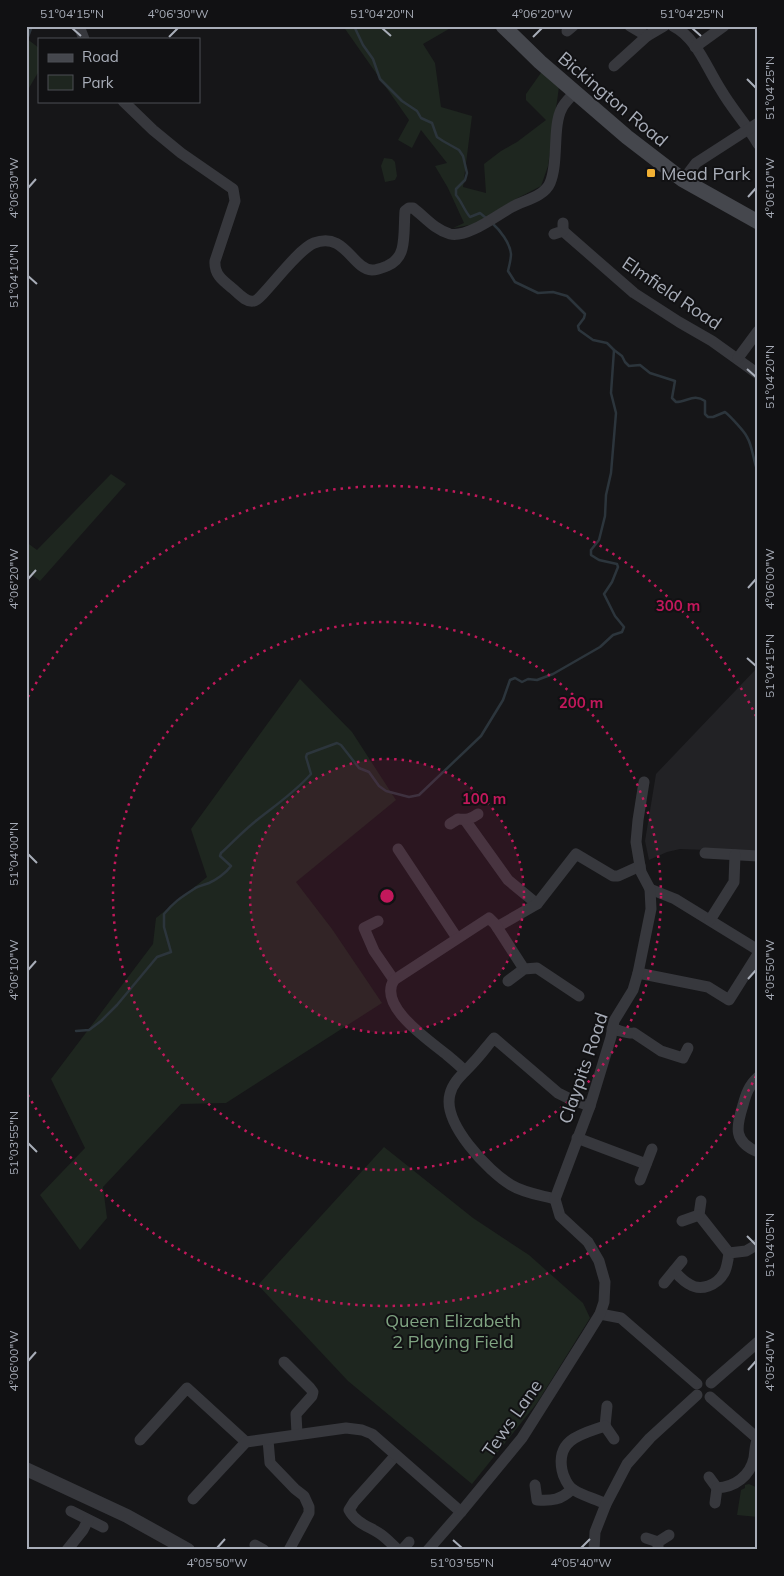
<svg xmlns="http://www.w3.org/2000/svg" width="784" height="1576" font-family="Mulish,sans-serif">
	<rect width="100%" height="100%" fill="#161618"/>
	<path fill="#222225" d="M 758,667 L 758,852 L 680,849 L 667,852 L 649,860 L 645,841 L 656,774 Z"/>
	<g fill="#1e261f">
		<path d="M 343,26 L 382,26 L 385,29 L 391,26 L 454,26 L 423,44 L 435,63 L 441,107 L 472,116 L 463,187 L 486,193 L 484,164 L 501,151 L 517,142 L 546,120 L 526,100 L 526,94 L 543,70 L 559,87 L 548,166 L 541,186 L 512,201 L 475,224 L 453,228 L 464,223 L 448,188 L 435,166 L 447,163 L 421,130 L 412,148 L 398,140 L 409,120 Z"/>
		<path d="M 26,38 L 39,48 L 39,71 L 26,93 Z"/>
		<path d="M 384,158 L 392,159 L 395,162 L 397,176 L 395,180 L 385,182 L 381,166 Z"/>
		<path d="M 111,474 L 126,484 L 40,581 L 26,570 L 26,542 L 37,550 Z"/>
		<path d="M 300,679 L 352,732 L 396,800 L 296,882 L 332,929 L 382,1003 L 226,1103 L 181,1104 L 103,1187 L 107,1218 L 80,1250 L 40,1195 L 85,1148 L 51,1079 L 153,944 L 156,918 L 207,877 L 191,829 Z"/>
		<path d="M 384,1147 L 473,1218 L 529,1255 L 583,1303 L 590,1318 L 537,1403 L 472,1484 L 348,1381 L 258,1285 Z"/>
		<path d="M 749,1484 L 758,1488 L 758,1517 L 737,1515 L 741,1490 L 745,1488 L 745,1485 Z"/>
	</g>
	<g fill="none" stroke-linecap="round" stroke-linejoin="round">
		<g stroke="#2c353c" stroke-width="2.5">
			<path d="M 354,26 L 363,45 L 373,59 L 380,79 L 402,101 L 417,111 L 421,118 L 432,123 L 437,137 L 443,141 L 459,150 L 463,156 L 467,173 L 465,180 L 456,189 L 456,195 C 462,202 464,210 470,217 L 480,213 L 486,218"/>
			<path d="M 26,42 L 32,26"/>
			<path d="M 492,223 C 500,230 510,243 511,254 C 511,260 509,266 508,271 L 515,282 L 538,293 L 553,292 L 567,296 L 585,314 L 584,318 L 578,326 L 579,330 L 593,340 L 607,343 L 614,350 L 622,356 L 625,362 L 629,366 L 640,365 L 650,373 L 675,381 L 672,398 L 676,402 C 687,402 694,393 705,401 L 705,414 L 708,417 L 713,417 L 725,412 C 730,416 745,432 747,437 C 753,447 753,461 758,472"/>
			<path d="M 76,1031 L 89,1030 L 101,1021 L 117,1005 L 157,957 L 171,952 L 164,927 L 164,914 C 174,902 180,898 194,889 C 198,886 204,885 209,883 C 216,880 226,873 231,866 L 220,856 L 221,853 C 233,842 244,830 257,820 C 276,805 295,792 311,774 L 306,757 L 307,754 L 337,743 L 341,745 L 359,768 L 369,772 L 379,786 L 386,791 L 409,797 L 419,795 L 481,736 L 503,700 L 510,680 L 515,678 L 522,682 L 528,679 L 537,680 L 553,674 L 600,647 L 613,635 L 622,632 L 624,627 L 615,616 L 604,594 L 612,582 L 618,567 L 617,564 L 599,560 L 591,555 L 591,550 L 599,540 L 605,516 L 606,495 L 611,473 L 616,413 L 611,393 L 614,350"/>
		</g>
		<g stroke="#37383d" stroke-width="11">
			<path d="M 79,26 L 84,39"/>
			<path d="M 630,26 L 647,36 L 664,26"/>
			<path d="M 673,26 C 697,38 707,69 721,90 C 732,109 747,125 758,144"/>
			<path d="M 567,31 L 573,26"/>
			<path d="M 695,47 L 724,26"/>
			<path d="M 614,66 L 647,36"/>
			<path d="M 123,101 L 153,130 L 181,153 L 233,189 L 235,201 L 215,261 C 214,274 222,280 232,288 C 238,293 246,303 254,301 C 262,300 296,250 314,243 C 345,231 352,269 372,270 C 378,270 382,268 387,266 C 394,263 400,257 402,249 C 405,238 404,223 405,211 L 409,208 L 413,208 C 425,217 435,230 450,234 C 468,238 497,215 512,207 C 524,200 544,197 550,183 C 559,162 552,126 562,108 C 565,102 570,98 574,93"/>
			<path d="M 683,180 L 696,163 L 758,123"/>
			<path d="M 563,231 L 634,293 L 679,322 L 712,341 L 758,374"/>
			<path d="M 554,234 L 563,231 L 563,223"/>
			<path d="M 738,358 L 758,331"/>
			<path d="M 465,820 L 508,880 L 537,904"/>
			<path d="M 450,824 L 458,819 C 466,820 471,819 478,814"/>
			<path d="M 398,849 L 457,938"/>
			<path d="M 705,853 L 758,856"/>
			<path d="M 650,889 L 675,899 L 758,950"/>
			<path d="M 710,920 L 734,882 L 735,855"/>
			<path d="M 378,921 L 364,928 L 374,951 L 394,980"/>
			<path d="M 497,927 L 537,904 L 576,854 L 613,876 L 618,876 L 640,866"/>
			<path d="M 638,973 L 708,987 L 729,1000 L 758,954"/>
			<path d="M 508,981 L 524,969 L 537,968 L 579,996"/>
			<path d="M 612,1029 C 619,1030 628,1034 634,1033 L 661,1051 L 683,1058 L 688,1048"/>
			<path d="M 465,1071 C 459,1065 453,1060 447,1055 C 430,1041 377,1006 394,980 L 489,918 L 495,924 L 524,969"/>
			<path d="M 758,1077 C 749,1085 746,1094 743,1105 C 736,1127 733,1142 758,1152"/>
			<path d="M 577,1138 L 646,1164"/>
			<path d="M 640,1180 L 652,1149"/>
			<path d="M 555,1199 C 540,1195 524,1193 511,1185 C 488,1171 442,1123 450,1094 C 453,1081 464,1073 472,1064 C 480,1056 487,1046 494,1038 L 558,1093 L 568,1098 L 590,1106"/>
			<path d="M 701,1201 L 699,1215 L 729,1253"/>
			<path d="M 682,1221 L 699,1215"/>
			<path d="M 674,1271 C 678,1275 683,1281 689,1284 C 701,1292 717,1285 724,1273 C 727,1268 728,1260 729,1253 L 746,1251 L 758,1244"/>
			<path d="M 664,1283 L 682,1261"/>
			<path d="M 600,1314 L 621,1318 L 697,1384"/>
			<path d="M 284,1362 L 310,1388 L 313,1392 L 312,1396 L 296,1414 L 297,1434"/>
			<path d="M 711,1383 L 758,1342"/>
			<path d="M 710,1397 L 757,1438"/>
			<path d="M 605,1426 L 607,1406"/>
			<path d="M 140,1440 L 187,1388 L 246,1442"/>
			<path d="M 268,1440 L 270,1463 L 295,1489 L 304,1496 L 309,1507 L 309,1513 L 289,1550"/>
			<path d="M 396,1455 L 354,1502 L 349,1510 C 357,1525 372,1527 383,1536 C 388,1540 393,1545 398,1550"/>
			<path d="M 709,1477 L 717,1488"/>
			<path d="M 535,1485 L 537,1500 C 552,1501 561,1500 572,1489"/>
			<path d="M 193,1499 L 246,1442 L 346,1428 L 362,1430 L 372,1434 L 461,1512"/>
			<path d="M 715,1503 L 717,1488 C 735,1487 750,1476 754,1458 C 755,1451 755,1443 758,1438"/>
			<path d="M 606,1504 C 596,1499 583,1496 574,1490 C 568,1487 563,1476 562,1470 C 556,1439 582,1434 605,1426 L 614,1439"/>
			<path d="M 71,1511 L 103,1527"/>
			<path d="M 646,1538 L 658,1542"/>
			<path d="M 255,1545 L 264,1550"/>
			<path d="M 67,1550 L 83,1530 L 88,1520"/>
			<path d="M 402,1550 L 409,1542"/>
			<path d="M 428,1550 L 461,1512 L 522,1438 L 587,1335 L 600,1314 L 604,1302 L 605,1282 L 599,1261 L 588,1242 L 560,1216 L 555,1199 L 590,1106 L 611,1037 L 614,1021 L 633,990 L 638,973 L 651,909 L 650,889 L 641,872 L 636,842 L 638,820 L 644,782"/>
			<path d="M 594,1550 L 595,1532 L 606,1504 L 627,1464 L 650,1438 L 697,1395"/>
			<path d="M 658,1550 L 658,1542 L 669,1535"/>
		</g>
		<path stroke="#37383d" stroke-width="14" d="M 26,1469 L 127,1516 L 188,1550"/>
		<path stroke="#45474d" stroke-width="15" d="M 503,26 L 540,62 L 627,137 L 683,180 L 758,222"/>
	</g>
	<path fill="none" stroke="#a8adb8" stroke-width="2" d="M 72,28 L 81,36M 382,28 L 391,36M 692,28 L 701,36M 169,37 L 178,28M 533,37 L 542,28M 747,79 L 756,88M 28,188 L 36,179M 748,197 L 756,188M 28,276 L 37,284M 747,369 L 756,377M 28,579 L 36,570M 748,588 L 756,579M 747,658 L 756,666M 28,854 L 37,863M 28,970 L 36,961M 748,979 L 756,970M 28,1143 L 37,1152M 747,1236 L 756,1245M 28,1361 L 36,1352M 748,1370 L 756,1361M 453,1540 L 462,1548M 217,1548 L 225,1539M 581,1548 L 590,1539"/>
	<circle cx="387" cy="896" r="137" fill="#c2185b" fill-opacity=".12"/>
	<g fill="none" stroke="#c2185b" stroke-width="2.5" stroke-dasharray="2.5 5">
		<circle cx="387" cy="896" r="137"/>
		<circle cx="387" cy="896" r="274"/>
		<path d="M756 1076A411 411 0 0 1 28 1095M28 697A411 411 0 0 1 756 716"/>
	</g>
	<rect fill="#f2b134" stroke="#111113" stroke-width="2" x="646" y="168" width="10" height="10" rx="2.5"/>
	<g text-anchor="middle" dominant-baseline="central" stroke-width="4" stroke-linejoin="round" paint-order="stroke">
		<g font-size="18" fill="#a8adb8" stroke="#111113">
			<text transform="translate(613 99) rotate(40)">Bickington Road</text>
			<text transform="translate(672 293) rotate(34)">Elmfield Road</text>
			<text transform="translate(583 1068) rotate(-71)">Claypits Road</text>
			<text transform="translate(512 1418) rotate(-55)">Tews Lane</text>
		</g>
		<g font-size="18" fill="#a8adb8" stroke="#111113" text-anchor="start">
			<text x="661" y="173">Mead Park</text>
		</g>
		<g font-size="18" fill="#7fa381" stroke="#111113">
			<text x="453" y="1320">Queen Elizabeth<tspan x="453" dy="21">2 Playing Field</tspan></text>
		</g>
	</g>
	<circle cx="387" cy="896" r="8" fill="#c2185b" stroke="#111113" stroke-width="2.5"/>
	<g font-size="15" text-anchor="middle" font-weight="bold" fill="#c2185b" stroke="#111113" stroke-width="4" stroke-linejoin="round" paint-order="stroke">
		<text x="678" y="611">300 m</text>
		<text x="581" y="708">200 m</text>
		<text x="484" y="804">100 m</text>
	</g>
	<rect width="784" height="1576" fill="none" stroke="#111113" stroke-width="55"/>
	<rect x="38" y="38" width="162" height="65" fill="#111113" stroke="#4d4f55"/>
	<rect x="48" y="54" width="25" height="8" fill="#45474d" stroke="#4d4f55"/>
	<text x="82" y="62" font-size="15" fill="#a8adb8">Road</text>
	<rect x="48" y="75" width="25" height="15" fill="#1e261f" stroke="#4d4f55"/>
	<text x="82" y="88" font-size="15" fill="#a8adb8">Park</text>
	<rect x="28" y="28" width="728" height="1520" fill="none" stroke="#a8adb8" stroke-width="2"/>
	<g font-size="12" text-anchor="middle" fill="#a8adb8">
		<text x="72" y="18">51°04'15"N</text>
		<text x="178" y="18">4°06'30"W</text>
		<text x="382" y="18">51°04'20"N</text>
		<text x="542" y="18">4°06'20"W</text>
		<text x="692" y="18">51°04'25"N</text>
		<text transform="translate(770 88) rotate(-90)" y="4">51°04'25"N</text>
		<text transform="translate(770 188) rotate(-90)" y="4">4°06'10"W</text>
		<text transform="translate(14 188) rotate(-90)" y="4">4°06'30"W</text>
		<text transform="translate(14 276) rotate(-90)" y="4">51°04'10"N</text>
		<text transform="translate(770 377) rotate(-90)" y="4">51°04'20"N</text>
		<text transform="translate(770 579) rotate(-90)" y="4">4°06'00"W</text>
		<text transform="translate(14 579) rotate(-90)" y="4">4°06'20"W</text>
		<text transform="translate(770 666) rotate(-90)" y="4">51°04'15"N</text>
		<text transform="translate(14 854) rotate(-90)" y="4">51°04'00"N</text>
		<text transform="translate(770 970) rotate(-90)" y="4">4°05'50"W</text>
		<text transform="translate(14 970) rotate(-90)" y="4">4°06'10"W</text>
		<text transform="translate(14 1143) rotate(-90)" y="4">51°03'55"N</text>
		<text transform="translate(770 1245) rotate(-90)" y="4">51°04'05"N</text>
		<text transform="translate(770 1361) rotate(-90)" y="4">4°05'40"W</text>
		<text transform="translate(14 1361) rotate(-90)" y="4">4°06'00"W</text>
		<text x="217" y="1567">4°05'50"W</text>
		<text x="462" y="1567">51°03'55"N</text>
		<text x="581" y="1567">4°05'40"W</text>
	</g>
</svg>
